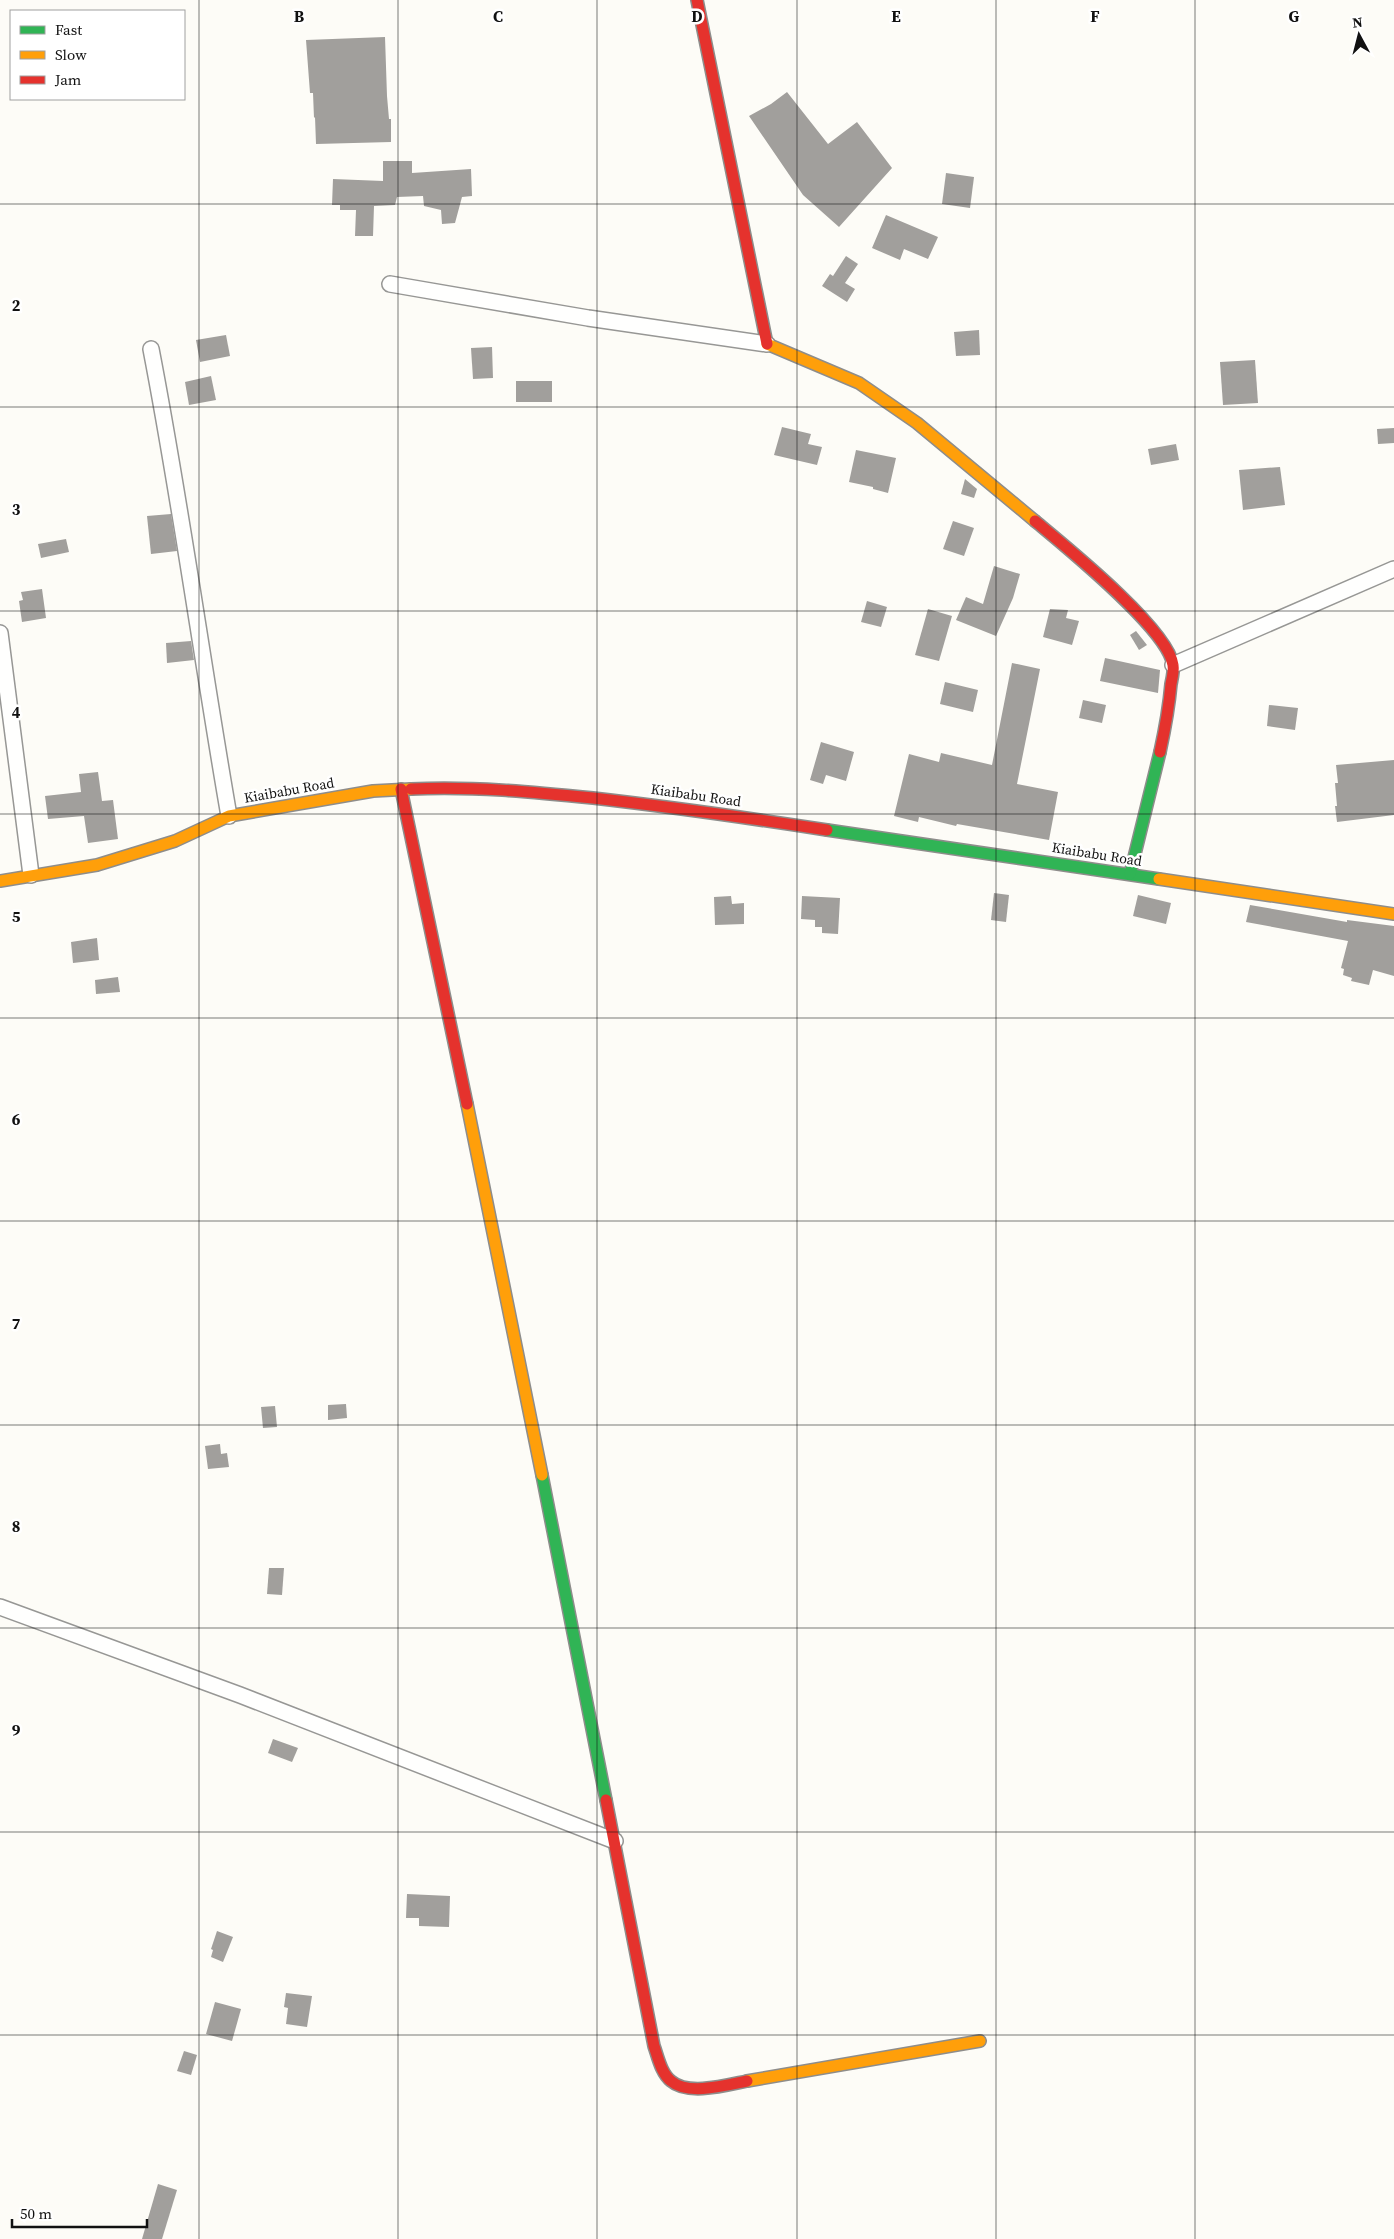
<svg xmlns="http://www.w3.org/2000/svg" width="1394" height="2239" font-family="'Source Serif 4',serif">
	<rect width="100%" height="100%" fill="#fdfcf7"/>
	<g fill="#a19f9c">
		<path d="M 385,37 L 387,96 L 389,119 L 391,119 L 391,142 L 316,144 L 315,117 L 314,118 L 313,93 L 310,93 L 306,40 Z"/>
		<path d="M 787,92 L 828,144 L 857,122 L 892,168 L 839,227 L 803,195 L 749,116 L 771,104 Z"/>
		<path d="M 383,161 L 412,161 L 412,173 L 471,169 L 472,196 L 462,197 L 455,223 L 442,224 L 441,210 L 424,206 L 423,196 L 397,197 L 395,205 L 374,206 L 373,236 L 355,236 L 356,210 L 340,210 L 340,205 L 332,205 L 333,179 L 383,181 Z"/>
		<path d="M 946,173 L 974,177 L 970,208 L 942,204 Z"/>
		<path d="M 886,215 L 938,237 L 928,259 L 904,249 L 900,260 L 872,248 Z"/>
		<path d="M 846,256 L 858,264 L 845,283 L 855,289 L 847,302 L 822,286 L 830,274 L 833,276 Z"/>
		<path d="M 979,330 L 980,355 L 956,356 L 954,332 Z"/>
		<path d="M 226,335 L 230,356 L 200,362 L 196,340 Z"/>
		<path d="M 492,347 L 493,378 L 473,379 L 471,348 Z"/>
		<path d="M 1255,360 L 1258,403 L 1223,405 L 1220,362 Z"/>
		<path d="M 211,376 L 216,400 L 189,405 L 185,382 Z"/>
		<rect x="516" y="381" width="36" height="21"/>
		<path d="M 782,427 L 811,434 L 808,444 L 822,447 L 817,465 L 774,455 Z"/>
		<path d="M 1394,428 L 1394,443 L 1378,444 L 1377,429 Z"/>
		<path d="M 1176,444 L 1179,460 L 1151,465 L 1148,449 Z"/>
		<path d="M 856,450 L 896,458 L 888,493 L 873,489 L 873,487 L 849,482 Z"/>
		<path d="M 1280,467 L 1285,505 L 1243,510 L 1239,470 Z"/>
		<path d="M 965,479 L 977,489 L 974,498 L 961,494 Z"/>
		<path d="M 171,514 L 177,551 L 151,554 L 147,516 Z"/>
		<path d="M 953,521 L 974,528 L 964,556 L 943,549 Z"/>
		<path d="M 66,539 L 69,552 L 41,558 L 38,544 Z"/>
		<path d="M 994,566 L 1020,574 L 1013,598 L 996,636 L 956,620 L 966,597 L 983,604 Z"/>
		<path d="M 42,589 L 46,618 L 22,622 L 19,601 L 23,600 L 21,592 Z"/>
		<path d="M 867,601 L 887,607 L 881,627 L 861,622 Z"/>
		<path d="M 928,609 L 952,616 L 939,661 L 915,655 Z"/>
		<path d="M 1050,609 L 1068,610 L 1066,618 L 1079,621 L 1072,645 L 1043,637 Z"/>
		<path d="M 1136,631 L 1147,645 L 1139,650 L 1130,635 Z"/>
		<path d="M 191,641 L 194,660 L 167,663 L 166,643 Z"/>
		<path d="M 1105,658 L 1160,670 L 1158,693 L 1100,681 Z"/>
		<path d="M 1012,663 L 1040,669 L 1017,784 L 1058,792 L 1049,840 L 957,824 L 956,826 L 919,817 L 918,822 L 894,816 L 909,754 L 939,762 L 941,753 L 992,765 Z"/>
		<path d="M 945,682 L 978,690 L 973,712 L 940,704 Z"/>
		<path d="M 1083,700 L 1106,705 L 1102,723 L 1079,718 Z"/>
		<path d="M 1269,705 L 1298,708 L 1295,730 L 1267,726 Z"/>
		<path d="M 821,742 L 854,752 L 846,781 L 826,775 L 823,784 L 810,780 Z"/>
		<path d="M 1394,760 L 1394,815 L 1337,822 L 1335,806 L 1337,806 L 1335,783 L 1338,783 L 1336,765 Z"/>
		<path d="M 98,772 L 102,801 L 113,800 L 118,839 L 88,843 L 84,816 L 48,819 L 45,796 L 81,792 L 79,774 Z"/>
		<path d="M 994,893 L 1009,895 L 1006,922 L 991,920 Z"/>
		<path d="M 1138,895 L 1171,903 L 1166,924 L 1133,916 Z"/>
		<path d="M 731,896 L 732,904 L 744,903 L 744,924 L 715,925 L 714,897 Z"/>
		<path d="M 802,896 L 840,898 L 838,934 L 822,933 L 822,927 L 815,927 L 815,920 L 801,919 Z"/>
		<path d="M 1250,905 L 1347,922 L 1347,920 L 1394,926 L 1394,976 L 1373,970 L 1369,985 L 1351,981 L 1352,978 L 1343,975 L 1344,969 L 1341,968 L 1348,941 L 1246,922 Z"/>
		<path d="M 97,938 L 99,960 L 73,963 L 71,942 Z"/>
		<path d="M 118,977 L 120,992 L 96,994 L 95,980 Z"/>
		<path d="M 346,1404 L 347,1418 L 328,1420 L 328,1405 Z"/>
		<path d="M 275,1406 L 277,1427 L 263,1428 L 261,1407 Z"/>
		<path d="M 220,1444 L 221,1454 L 227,1453 L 229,1467 L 208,1469 L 205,1446 Z"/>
		<path d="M 269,1568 L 284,1568 L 282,1595 L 267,1594 Z"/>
		<path d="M 273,1739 L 298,1748 L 292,1762 L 268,1753 Z"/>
		<path d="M 407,1894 L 450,1896 L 449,1927 L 419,1926 L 419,1918 L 406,1918 Z"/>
		<path d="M 217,1931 L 233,1937 L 223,1962 L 211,1957 L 213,1950 L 211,1949 Z"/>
		<path d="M 286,1993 L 312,1996 L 307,2027 L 286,2024 L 288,2008 L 284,2007 Z"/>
		<path d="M 215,2002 L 241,2009 L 232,2041 L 206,2034 Z"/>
		<path d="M 184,2051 L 197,2055 L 191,2075 L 177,2071 Z"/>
		<path d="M 158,2184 L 177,2190 L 162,2239 L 142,2239 Z"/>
	</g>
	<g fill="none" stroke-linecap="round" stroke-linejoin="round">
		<defs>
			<g id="street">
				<path d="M 390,284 L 588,318 L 767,344"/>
				<path d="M 151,349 C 181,504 202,661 229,816"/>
				<path d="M 0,633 L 31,875"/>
				<path d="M 1173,665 L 1394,569"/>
				<path d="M 0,1607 L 240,1695 L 615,1841"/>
			</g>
			<g id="fast">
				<path d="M 827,830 L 1159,879"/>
				<path d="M 1130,874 L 1160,752"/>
				<path d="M 542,1475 L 606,1800"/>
			</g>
			<g id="slow">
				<path d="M 767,344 L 859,383 L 917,423 L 1035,521"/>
				<path d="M 1159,879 L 1394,914"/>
				<path d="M 0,881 L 97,865 L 175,841 L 229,816 L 373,791 L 411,789"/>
				<path d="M 467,1104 L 542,1475"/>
				<path d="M 747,2081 L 980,2041"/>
			</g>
			<g id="jam">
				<path d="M 697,0 L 767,344"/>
				<path d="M 1035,521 C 1065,546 1168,629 1173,665 C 1174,671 1172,679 1171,684 C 1169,707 1165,729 1160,752"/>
				<path d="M 401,789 L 467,1104"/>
				<path d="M 411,789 C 472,786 533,792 593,798 C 671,807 749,818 827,830"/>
				<path d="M 606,1800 L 654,2046 C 658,2057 661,2073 671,2081 C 688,2096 727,2085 747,2081"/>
			</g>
		</defs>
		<use href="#street" stroke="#979795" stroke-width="18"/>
		<use href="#fast" stroke="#8e8d8b" stroke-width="14"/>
		<use href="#slow" stroke="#8e8d8b" stroke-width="14"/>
		<use href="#jam" stroke="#8e8d8b" stroke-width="14"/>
		<use href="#street" stroke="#fffffe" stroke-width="15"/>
		<use href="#fast" stroke="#30b455" stroke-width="11"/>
		<use href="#slow" stroke="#ff9f0a" stroke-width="11"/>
		<use href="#jam" stroke="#e5322d" stroke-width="11"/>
	</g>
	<path fill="none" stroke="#111" stroke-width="1" stroke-opacity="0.55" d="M 199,0 L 199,2239M 398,0 L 398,2239M 597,0 L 597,2239M 797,0 L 797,2239M 996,0 L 996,2239M 1195,0 L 1195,2239M 0,204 L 1394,204M 0,407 L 1394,407M 0,611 L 1394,611M 0,814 L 1394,814M 0,1018 L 1394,1018M 0,1221 L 1394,1221M 0,1425 L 1394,1425M 0,1628 L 1394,1628M 0,1832 L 1394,1832M 0,2035 L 1394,2035"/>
	<g text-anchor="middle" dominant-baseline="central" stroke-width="5" stroke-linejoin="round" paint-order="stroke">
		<g font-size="14" fill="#111" stroke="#fff">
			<text transform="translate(289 790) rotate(-10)">Kiaibabu Road</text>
			<text transform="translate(696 795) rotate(8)">Kiaibabu Road</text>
			<text transform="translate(1097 854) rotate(9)">Kiaibabu Road</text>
		</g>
	</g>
	<g font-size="16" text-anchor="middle" font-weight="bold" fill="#111" stroke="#fff" stroke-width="5" stroke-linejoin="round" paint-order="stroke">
		<text x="299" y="22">B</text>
		<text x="498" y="22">C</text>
		<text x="697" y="22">D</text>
		<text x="896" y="22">E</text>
		<text x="1095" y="22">F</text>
		<text x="1294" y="22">G</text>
		<text x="16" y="311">2</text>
		<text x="16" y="515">3</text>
		<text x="16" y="718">4</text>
		<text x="16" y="922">5</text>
		<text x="16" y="1125">6</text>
		<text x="16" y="1329">7</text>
		<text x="16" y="1532">8</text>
		<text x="16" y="1736">9</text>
	</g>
	<rect x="10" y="10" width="175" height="90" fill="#ffffff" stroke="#a0a0a0"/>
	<rect x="20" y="26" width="25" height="8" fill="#30b455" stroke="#a0a0a0"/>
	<text x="55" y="35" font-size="15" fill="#111111">Fast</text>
	<rect x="20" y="51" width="25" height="8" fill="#ff9f0a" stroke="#a0a0a0"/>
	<text x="55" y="60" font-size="15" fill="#111111">Slow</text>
	<rect x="20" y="76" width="25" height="8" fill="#e5322d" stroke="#a0a0a0"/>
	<text x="55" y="85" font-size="15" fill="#111111">Jam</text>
	<g transform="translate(1359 35) rotate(353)" stroke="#ffffff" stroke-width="4" paint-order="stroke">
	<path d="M0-4L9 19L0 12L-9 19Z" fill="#111111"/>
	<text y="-8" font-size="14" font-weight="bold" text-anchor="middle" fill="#111111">N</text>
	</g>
	<path d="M12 2219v8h135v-8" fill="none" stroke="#111111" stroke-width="2.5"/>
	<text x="20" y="2219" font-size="15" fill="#111111" stroke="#ffffff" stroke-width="4" paint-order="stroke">50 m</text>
</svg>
